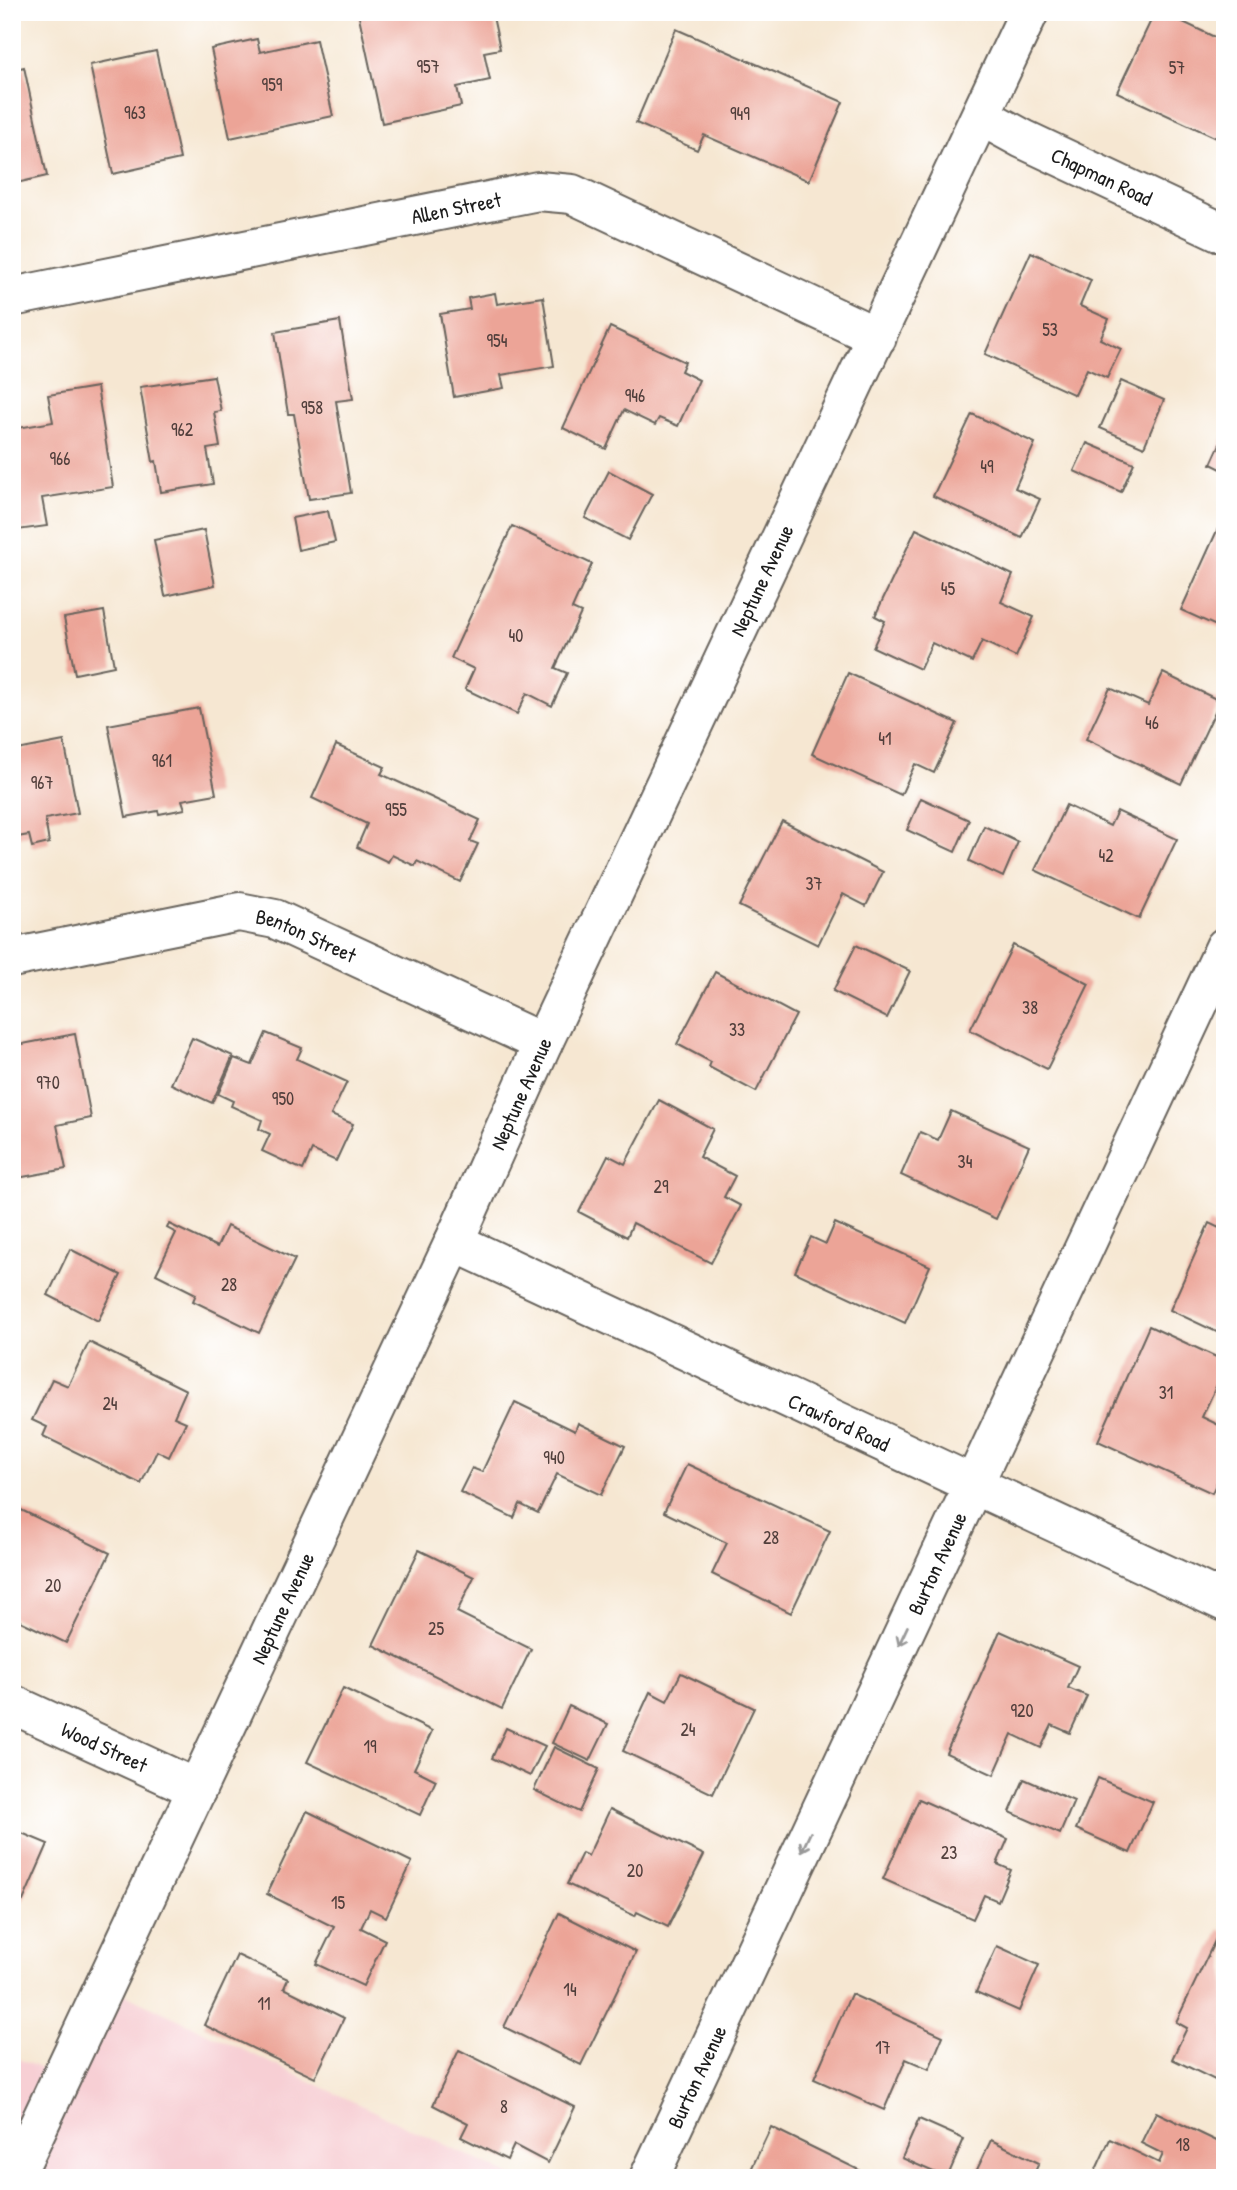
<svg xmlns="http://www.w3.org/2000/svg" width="1237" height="2190" font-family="'Patrick Hand',sans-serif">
	<rect width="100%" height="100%" fill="#fff"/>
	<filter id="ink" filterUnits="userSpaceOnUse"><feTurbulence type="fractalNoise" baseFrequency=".0143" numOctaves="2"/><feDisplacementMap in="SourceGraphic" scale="14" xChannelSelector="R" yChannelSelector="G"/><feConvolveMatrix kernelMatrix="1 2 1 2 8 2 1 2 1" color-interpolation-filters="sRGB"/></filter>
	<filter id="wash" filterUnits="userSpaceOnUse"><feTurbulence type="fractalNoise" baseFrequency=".00686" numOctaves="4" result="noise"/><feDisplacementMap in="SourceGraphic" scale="28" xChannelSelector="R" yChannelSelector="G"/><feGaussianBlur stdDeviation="1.57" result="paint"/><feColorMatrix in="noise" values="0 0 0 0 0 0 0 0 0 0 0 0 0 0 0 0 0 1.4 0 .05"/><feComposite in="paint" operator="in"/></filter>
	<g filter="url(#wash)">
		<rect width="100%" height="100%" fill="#f6e7d2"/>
		<path fill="#f7cfd4" d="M 114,1989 L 516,2178 L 12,2178 L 12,2056 L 68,2081 Z"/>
		<g id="blocks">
			<g fill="#eca497">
				<path d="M 358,12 L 492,12 L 500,49 L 484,52 L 490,80 L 457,87 L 461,106 L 382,123 Z"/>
				<path d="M 1155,12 L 1162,12 L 1225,42 L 1225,142 L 1117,92 Z"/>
				<path d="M 676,29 L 843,102 L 809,181 L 704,135 L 697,150 L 636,123 Z"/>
				<path d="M 257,39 L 260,52 L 316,40 L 333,116 L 230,138 L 211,49 Z"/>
				<path d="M 156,51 L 180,159 L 113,174 L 90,65 Z"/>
				<path d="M 24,67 L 47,176 L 12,184 L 12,70 Z"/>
				<path d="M 1031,252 L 1091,280 L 1080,306 L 1109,319 L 1100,339 L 1121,349 L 1107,378 L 1087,369 L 1075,395 L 985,354 Z"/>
				<path d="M 495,293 L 497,304 L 543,297 L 554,366 L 501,375 L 504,388 L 454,397 L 440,314 L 470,309 L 468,298 Z"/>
				<path d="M 340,321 L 353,399 L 336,401 L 351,493 L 309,499 L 294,414 L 288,414 L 275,332 Z"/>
				<path d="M 610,327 L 685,362 L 681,371 L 699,380 L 678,426 L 659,418 L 655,425 L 624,410 L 606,449 L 563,428 Z"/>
				<path d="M 214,376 L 221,411 L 214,412 L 220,447 L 207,449 L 213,484 L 161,492 L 156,461 L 153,462 L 140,387 Z"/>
				<path d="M 1121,381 L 1164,400 L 1144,447 L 1100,428 Z"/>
				<path d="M 97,387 L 113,487 L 42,498 L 47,526 L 18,530 L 12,496 L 12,429 L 53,422 L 48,395 Z"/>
				<path d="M 972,414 L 1035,443 L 1015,488 L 1040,499 L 1022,538 L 933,496 Z"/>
				<path d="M 1225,433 L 1225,471 L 1211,464 Z"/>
				<path d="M 1087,443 L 1134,463 L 1121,492 L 1074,471 Z"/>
				<path d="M 609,471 L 652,494 L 628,540 L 585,518 Z"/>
				<path d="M 328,511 L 335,542 L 298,550 L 292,518 Z"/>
				<path d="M 1225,513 L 1225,630 L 1181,610 Z"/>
				<path d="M 512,526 L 592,564 L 572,609 L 581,613 L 555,668 L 567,673 L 552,706 L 527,693 L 517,714 L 465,689 L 474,669 L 451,658 Z"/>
				<path d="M 916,529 L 1013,575 L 1001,602 L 1034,617 L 1016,657 L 982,641 L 972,662 L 932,643 L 920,669 L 873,647 L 885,621 L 875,616 Z"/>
				<path d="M 204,530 L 215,585 L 165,596 L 154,540 Z"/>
				<path d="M 104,611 L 114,666 L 75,674 L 64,618 Z"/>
				<path d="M 848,673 L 957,723 L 934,773 L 915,764 L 901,795 L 812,754 Z"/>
				<path d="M 1163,673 L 1220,701 L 1181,784 L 1086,739 L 1110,688 L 1148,705 Z"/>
				<path d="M 199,708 L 216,794 L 182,800 L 185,809 L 159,814 L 158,811 L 126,817 L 108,725 Z"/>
				<path d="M 64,741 L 78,813 L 45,819 L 49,843 L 32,847 L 29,835 L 12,838 L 12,751 Z"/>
				<path d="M 336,745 L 385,767 L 381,774 L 480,820 L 470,841 L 478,844 L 460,882 L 417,861 L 415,866 L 392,855 L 388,862 L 357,847 L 367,824 L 312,798 Z"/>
				<path d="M 921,798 L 969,820 L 955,852 L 907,830 Z"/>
				<path d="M 1066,805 L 1110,826 L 1117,811 L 1177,839 L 1139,919 L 1035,870 Z"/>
				<path d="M 782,821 L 883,872 L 866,906 L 843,894 L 818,945 L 739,906 Z"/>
				<path d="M 984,826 L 1018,842 L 1003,877 L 969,861 Z"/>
				<path d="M 856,945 L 910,971 L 887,1018 L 833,991 Z"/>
				<path d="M 1013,945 L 1089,984 L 1047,1069 L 970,1030 Z"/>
				<path d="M 715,972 L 796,1015 L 756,1092 L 709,1067 L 711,1062 L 677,1044 Z"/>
				<path d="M 266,1033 L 302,1048 L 297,1059 L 347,1082 L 331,1115 L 353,1124 L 336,1161 L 312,1150 L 303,1170 L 262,1151 L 270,1134 L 259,1129 L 262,1120 L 231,1106 L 233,1101 L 218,1094 L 234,1058 L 252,1065 Z"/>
				<path d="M 75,1034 L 91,1118 L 57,1125 L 66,1169 L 12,1179 L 12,1046 Z"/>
				<path d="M 192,1038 L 233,1056 L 212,1103 L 171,1084 Z"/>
				<path d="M 659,1100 L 713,1129 L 699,1157 L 735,1176 L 724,1197 L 741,1206 L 711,1263 L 633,1223 L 627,1237 L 579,1212 L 608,1155 L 625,1164 Z"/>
				<path d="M 951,1111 L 1029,1146 L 996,1219 L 901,1175 L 920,1132 L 938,1140 Z"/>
				<path d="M 1225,1214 L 1225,1336 L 1170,1310 L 1209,1223 L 1219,1228 Z"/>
				<path d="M 835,1223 L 930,1266 L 905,1323 L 795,1272 L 811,1237 L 826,1244 Z"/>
				<path d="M 169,1224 L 217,1247 L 227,1226 L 295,1259 L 259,1333 L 193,1301 L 196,1294 L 156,1274 L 176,1233 L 167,1228 Z"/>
				<path d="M 70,1249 L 121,1275 L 98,1321 L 48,1295 Z"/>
				<path d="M 1149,1326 L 1225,1361 L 1225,1367 L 1202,1417 L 1225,1428 L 1225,1465 L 1212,1493 L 1098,1441 Z"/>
				<path d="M 89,1342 L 186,1390 L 174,1417 L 186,1422 L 169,1457 L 157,1451 L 141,1484 L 43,1436 L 47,1427 L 32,1420 L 52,1379 L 68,1386 Z"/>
				<path d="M 515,1402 L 575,1431 L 578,1423 L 625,1446 L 601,1495 L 557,1474 L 538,1513 L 520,1504 L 514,1518 L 460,1492 L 472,1468 L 482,1472 Z"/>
				<path d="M 687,1464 L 830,1531 L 791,1613 L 712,1574 L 727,1543 L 664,1512 Z"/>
				<path d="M 15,1507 L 110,1553 L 66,1643 L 12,1617 L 12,1513 Z"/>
				<path d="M 419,1550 L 474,1577 L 457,1612 L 531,1649 L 502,1709 L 373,1645 Z"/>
				<path d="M 1000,1631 L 1078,1666 L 1068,1688 L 1087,1696 L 1070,1733 L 1052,1725 L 1041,1748 L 1012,1734 L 994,1775 L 946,1753 Z"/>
				<path d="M 681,1673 L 754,1708 L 713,1794 L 623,1751 L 650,1692 L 667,1701 Z"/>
				<path d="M 343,1688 L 432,1731 L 414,1769 L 436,1780 L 420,1815 L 307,1762 Z"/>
				<path d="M 569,1706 L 608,1724 L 590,1761 L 552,1743 Z"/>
				<path d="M 506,1728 L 545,1746 L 530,1776 L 492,1758 Z"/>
				<path d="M 554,1747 L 599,1769 L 579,1812 L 534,1790 Z"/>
				<path d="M 1098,1778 L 1153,1802 L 1130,1853 L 1076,1829 Z"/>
				<path d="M 1024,1779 L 1074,1801 L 1060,1834 L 1010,1812 Z"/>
				<path d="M 919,1799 L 1008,1839 L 997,1864 L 1011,1870 L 998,1901 L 984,1895 L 973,1919 L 883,1879 Z"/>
				<path d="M 610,1809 L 704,1855 L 668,1927 L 637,1912 L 635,1916 L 567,1884 L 582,1853 L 588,1856 Z"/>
				<path d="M 307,1811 L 412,1862 L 386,1917 L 370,1909 L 361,1928 L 385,1940 L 363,1986 L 316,1964 L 334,1927 L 267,1894 Z"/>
				<path d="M 12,1829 L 48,1844 L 23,1901 L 12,1896 Z"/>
				<path d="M 559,1913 L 636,1952 L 581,2065 L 504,2027 Z"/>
				<path d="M 1220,1930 L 1225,1932 L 1225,2085 L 1172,2059 L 1187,2028 L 1176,2022 Z"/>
				<path d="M 997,1946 L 1039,1965 L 1019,2011 L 976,1992 Z"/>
				<path d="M 237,1955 L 288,1979 L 284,1988 L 344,2018 L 315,2078 L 204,2025 Z"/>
				<path d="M 851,1994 L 943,2036 L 929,2069 L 906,2059 L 884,2110 L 814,2079 Z"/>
				<path d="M 459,2050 L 575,2107 L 548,2163 L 514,2145 L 507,2160 L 461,2137 L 468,2123 L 433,2105 Z"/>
				<path d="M 1156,2112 L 1225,2145 L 1225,2178 L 1092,2178 L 1110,2139 L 1159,2163 L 1163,2154 L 1141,2143 Z"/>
				<path d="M 919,2119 L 964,2139 L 947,2178 L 902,2158 Z"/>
				<path d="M 771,2127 L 861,2171 L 857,2178 L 747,2178 Z"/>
				<path d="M 991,2140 L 1039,2163 L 1032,2178 L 973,2178 Z"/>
			</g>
		</g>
	</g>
	<g filter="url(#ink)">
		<use href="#blocks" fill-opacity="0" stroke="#68635c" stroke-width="2"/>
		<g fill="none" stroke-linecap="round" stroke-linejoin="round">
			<defs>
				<g id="minor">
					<path id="s1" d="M 981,116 L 1023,139 L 1225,234"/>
					<path id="s2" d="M 12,297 L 538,191 L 572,194 L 877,337"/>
					<path id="s3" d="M 12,958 L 239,912 L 275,919 L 543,1043"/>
					<path id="s4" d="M 454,1242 L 1225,1602"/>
					<path id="s5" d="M 12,1704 L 197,1789"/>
					<path id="s6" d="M 14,2178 L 454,1242 L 543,1043 L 1029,12"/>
					<path id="s7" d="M 649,2178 L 1225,947"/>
				</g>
			</defs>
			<use href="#minor" stroke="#68635c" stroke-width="42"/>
			<use href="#minor" stroke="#fff" stroke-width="38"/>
		</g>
		<defs><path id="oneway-shaft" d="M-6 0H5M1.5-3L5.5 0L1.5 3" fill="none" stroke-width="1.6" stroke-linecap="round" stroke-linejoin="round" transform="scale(1.75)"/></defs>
		<g stroke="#999">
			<use href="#oneway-shaft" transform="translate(903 1636) rotate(115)"/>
			<use href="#oneway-shaft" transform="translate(806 1842) rotate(115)"/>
		</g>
	</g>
	<g text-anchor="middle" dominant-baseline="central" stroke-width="5" stroke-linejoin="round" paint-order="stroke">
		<g font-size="18" fill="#503e3b">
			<text x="428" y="66">957</text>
			<text x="1177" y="67">57</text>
			<text x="272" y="84">959</text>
			<text x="135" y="112">963</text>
			<text x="740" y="113">949</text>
			<text x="1050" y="329">53</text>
			<text x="497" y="340">954</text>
			<text x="635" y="395">946</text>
			<text x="312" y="407">958</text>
			<text x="182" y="429">962</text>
			<text x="60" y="458">966</text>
			<text x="987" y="466">49</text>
			<text x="948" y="588">45</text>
			<text x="516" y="635">40</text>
			<text x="1152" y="722">46</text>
			<text x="885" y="738">41</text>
			<text x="162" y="760">961</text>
			<text x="42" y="782">967</text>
			<text x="396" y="809">955</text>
			<text x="1106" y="855">42</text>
			<text x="814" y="883">37</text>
			<text x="1030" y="1007">38</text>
			<text x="737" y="1029">33</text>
			<text x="48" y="1082">970</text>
			<text x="283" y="1098">950</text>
			<text x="965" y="1161">34</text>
			<text x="661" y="1186">29</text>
			<text x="229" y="1284">28</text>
			<text x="1166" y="1392">31</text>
			<text x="110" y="1403">24</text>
			<text x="554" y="1457">940</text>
			<text x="771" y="1537">28</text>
			<text x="53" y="1585">20</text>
			<text x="436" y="1628">25</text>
			<text x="1022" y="1710">920</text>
			<text x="688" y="1729">24</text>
			<text x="370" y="1746">19</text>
			<text x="949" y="1852">23</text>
			<text x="635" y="1870">20</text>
			<text x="338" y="1902">15</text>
			<text x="570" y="1989">14</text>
			<text x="264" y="2003">11</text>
			<text x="883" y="2047">17</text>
			<text x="504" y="2106">8</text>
			<text x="1183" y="2144">18</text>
		</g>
		<g font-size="21" fill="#1c1c1c" stroke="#fff">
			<text stroke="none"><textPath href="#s1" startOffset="135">Chapman Road</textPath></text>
			<text stroke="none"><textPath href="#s2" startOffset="453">Allen Street</textPath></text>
			<text stroke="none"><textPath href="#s6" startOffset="1764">Neptune Avenue</textPath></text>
			<text stroke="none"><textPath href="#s3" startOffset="303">Benton Street</textPath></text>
			<text stroke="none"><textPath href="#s6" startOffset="1197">Neptune Avenue</textPath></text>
			<text stroke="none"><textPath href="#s4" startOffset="425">Crawford Road</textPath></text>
			<text stroke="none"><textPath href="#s7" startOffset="679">Burton Avenue</textPath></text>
			<text stroke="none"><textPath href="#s6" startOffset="630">Neptune Avenue</textPath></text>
			<text stroke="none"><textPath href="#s5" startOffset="102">Wood Street</textPath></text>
			<text stroke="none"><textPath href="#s7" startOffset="112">Burton Avenue</textPath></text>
		</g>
	</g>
	<rect width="1237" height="2190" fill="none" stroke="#fff" stroke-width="42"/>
</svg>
